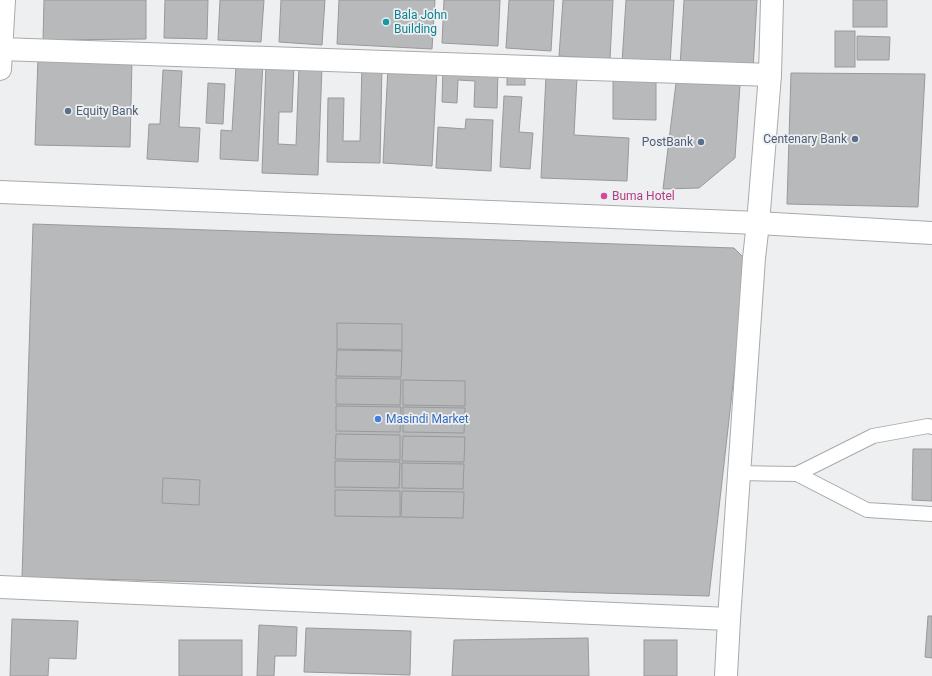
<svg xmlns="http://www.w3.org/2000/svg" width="932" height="676" font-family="Roboto,sans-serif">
	<rect width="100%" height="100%" fill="#edeff1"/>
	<g fill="#b8b9bb" stroke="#98999b">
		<path d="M 44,0 L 146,0 L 146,39 L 43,40 Z"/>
		<path d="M 165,0 L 208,0 L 207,39 L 164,38 Z"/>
		<path d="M 220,0 L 264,0 L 261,42 L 218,40 Z"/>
		<path d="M 281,0 L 325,0 L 322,45 L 279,42 Z"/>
		<path d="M 339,0 L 435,0 L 432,49 L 337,44 Z"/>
		<path d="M 444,0 L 500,0 L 498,46 L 442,43 Z"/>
		<path d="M 509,0 L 554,0 L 551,51 L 506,48 Z"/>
		<path d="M 563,0 L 613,0 L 610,59 L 559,56 Z"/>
		<path d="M 626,0 L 674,0 L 670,65 L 622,63 Z"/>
		<path d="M 684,0 L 757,0 L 753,70 L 680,66 Z"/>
		<rect x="853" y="0" width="34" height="27"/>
		<rect x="835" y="31" width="20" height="36"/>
		<path d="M 857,36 L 890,37 L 889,60 L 857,60 Z"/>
		<path d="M 38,57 L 132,59 L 130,147 L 35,145 Z"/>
		<path d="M 263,61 L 258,161 L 220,159 L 221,130 L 232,131 L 236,66 Z"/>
		<path d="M 266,64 L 294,65 L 292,112 L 279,112 L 278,144 L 296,145 L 299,66 L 322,66 L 318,175 L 262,173 Z"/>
		<path d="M 362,65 L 382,65 L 380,163 L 327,162 L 328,98 L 344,98 L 343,141 L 360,141 Z"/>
		<path d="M 388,67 L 437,69 L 432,166 L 383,163 Z"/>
		<path d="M 443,68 L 498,70 L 497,108 L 474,107 L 475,81 L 458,80 L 457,103 L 442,102 Z"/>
		<path d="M 163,70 L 182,71 L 179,127 L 200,128 L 198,162 L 147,159 L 149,124 L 160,124 Z"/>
		<rect x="507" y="70" width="18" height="15"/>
		<path d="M 791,73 L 925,74 L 918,207 L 787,204 Z"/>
		<path d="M 546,76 L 577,77 L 574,135 L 629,138 L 627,181 L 541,178 Z"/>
		<path d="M 613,76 L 656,77 L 656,120 L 613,119 Z"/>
		<path d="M 208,83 L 225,84 L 223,124 L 206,123 Z"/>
		<path d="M 676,83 L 740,85 L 735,158 L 699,188 L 663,189 Z"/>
		<path d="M 504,96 L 522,97 L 519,132 L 533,133 L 530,169 L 500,167 Z"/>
		<path d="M 466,119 L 493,120 L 491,171 L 436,168 L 438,127 L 465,129 Z"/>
		<path d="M 33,224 L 734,248 L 747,261 L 709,596 L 22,577 Z"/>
		<path d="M 337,323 L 402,324 L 402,350 L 337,349 Z"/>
		<path d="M 337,350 L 402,351 L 401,377 L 336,376 Z"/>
		<path d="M 336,378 L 401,379 L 400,405 L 336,404 Z"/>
		<path d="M 403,380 L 465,381 L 465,406 L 403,405 Z"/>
		<path d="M 336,406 L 401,407 L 400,432 L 336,431 Z"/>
		<path d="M 403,407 L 465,408 L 464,433 L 403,432 Z"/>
		<path d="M 336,434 L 400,435 L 400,460 L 335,459 Z"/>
		<path d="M 403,436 L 465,437 L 464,462 L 402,461 Z"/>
		<path d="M 913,449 L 932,449 L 932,501 L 912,500 Z"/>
		<path d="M 335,461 L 400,462 L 399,488 L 335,487 Z"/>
		<path d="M 402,463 L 464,464 L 463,489 L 402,488 Z"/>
		<path d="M 163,478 L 200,480 L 199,505 L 162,503 Z"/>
		<path d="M 335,490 L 400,491 L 400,517 L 335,516 Z"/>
		<path d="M 402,491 L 464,492 L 463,518 L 401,517 Z"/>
		<path d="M 928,616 L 932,616 L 932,658 L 925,657 Z"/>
		<path d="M 12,619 L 78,621 L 76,659 L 49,658 L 48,676 L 10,676 Z"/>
		<path d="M 259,625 L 297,627 L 296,656 L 275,656 L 274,676 L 257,676 Z"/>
		<path d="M 306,628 L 411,631 L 410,675 L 304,672 Z"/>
		<path d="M 588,638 L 589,676 L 452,676 L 454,640 Z"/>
		<rect x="179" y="640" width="63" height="36"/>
		<rect x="644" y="640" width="33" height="36"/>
	</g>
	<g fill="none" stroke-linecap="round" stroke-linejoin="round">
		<defs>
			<g id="lane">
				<path d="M 739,473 L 797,474 L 873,436 L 928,426 L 932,427"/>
				<path d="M 797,474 L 867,510 L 932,514"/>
			</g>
			<g id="street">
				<path d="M 0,49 L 770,75"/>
				<path d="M 0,69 L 4,0"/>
				<path d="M 0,192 L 758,223 L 932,233"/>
				<path d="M 0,587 L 729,619 L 754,258 L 758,223 L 770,75 L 772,0"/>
				<path d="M 726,676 L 729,619"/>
			</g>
		</defs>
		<use href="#lane" stroke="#a8aaab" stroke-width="16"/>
		<use href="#street" stroke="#a8aaab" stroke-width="24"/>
		<use href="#lane" stroke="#fff" stroke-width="14"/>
		<use href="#street" stroke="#fff" stroke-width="22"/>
	</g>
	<circle fill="#0f9aa8" stroke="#edeff1" stroke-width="1.5" cx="386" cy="22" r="4"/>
	<g fill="#5c6f8a" stroke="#edeff1" stroke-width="1.5">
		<circle cx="68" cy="111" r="4"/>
		<circle cx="855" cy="139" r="4"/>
		<circle cx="701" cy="142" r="4"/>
	</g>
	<circle fill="#d1479c" stroke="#edeff1" stroke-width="1.5" cx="604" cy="196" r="4"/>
	<circle fill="#3f7fe0" stroke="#edeff1" stroke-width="1.5" cx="378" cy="419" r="4"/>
	<g text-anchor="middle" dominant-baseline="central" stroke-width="3.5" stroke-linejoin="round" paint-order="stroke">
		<g font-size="12" fill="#0d838f" stroke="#edeff1" text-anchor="start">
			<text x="394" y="15">Bala John<tspan x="394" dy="14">Building</tspan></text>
		</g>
		<g font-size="12" fill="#4e5e75" stroke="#edeff1" text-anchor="end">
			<text x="76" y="111" text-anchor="start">Equity Bank</text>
			<text x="847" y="139">Centenary Bank</text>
			<text x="693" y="142">PostBank</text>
		</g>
		<g font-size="12" fill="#b23c85" stroke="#edeff1" text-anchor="start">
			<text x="612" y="196">Buma Hotel</text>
		</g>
		<g font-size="12" fill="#366cbe" stroke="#edeff1" text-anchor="start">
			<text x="386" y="419">Masindi Market</text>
		</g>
	</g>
</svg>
